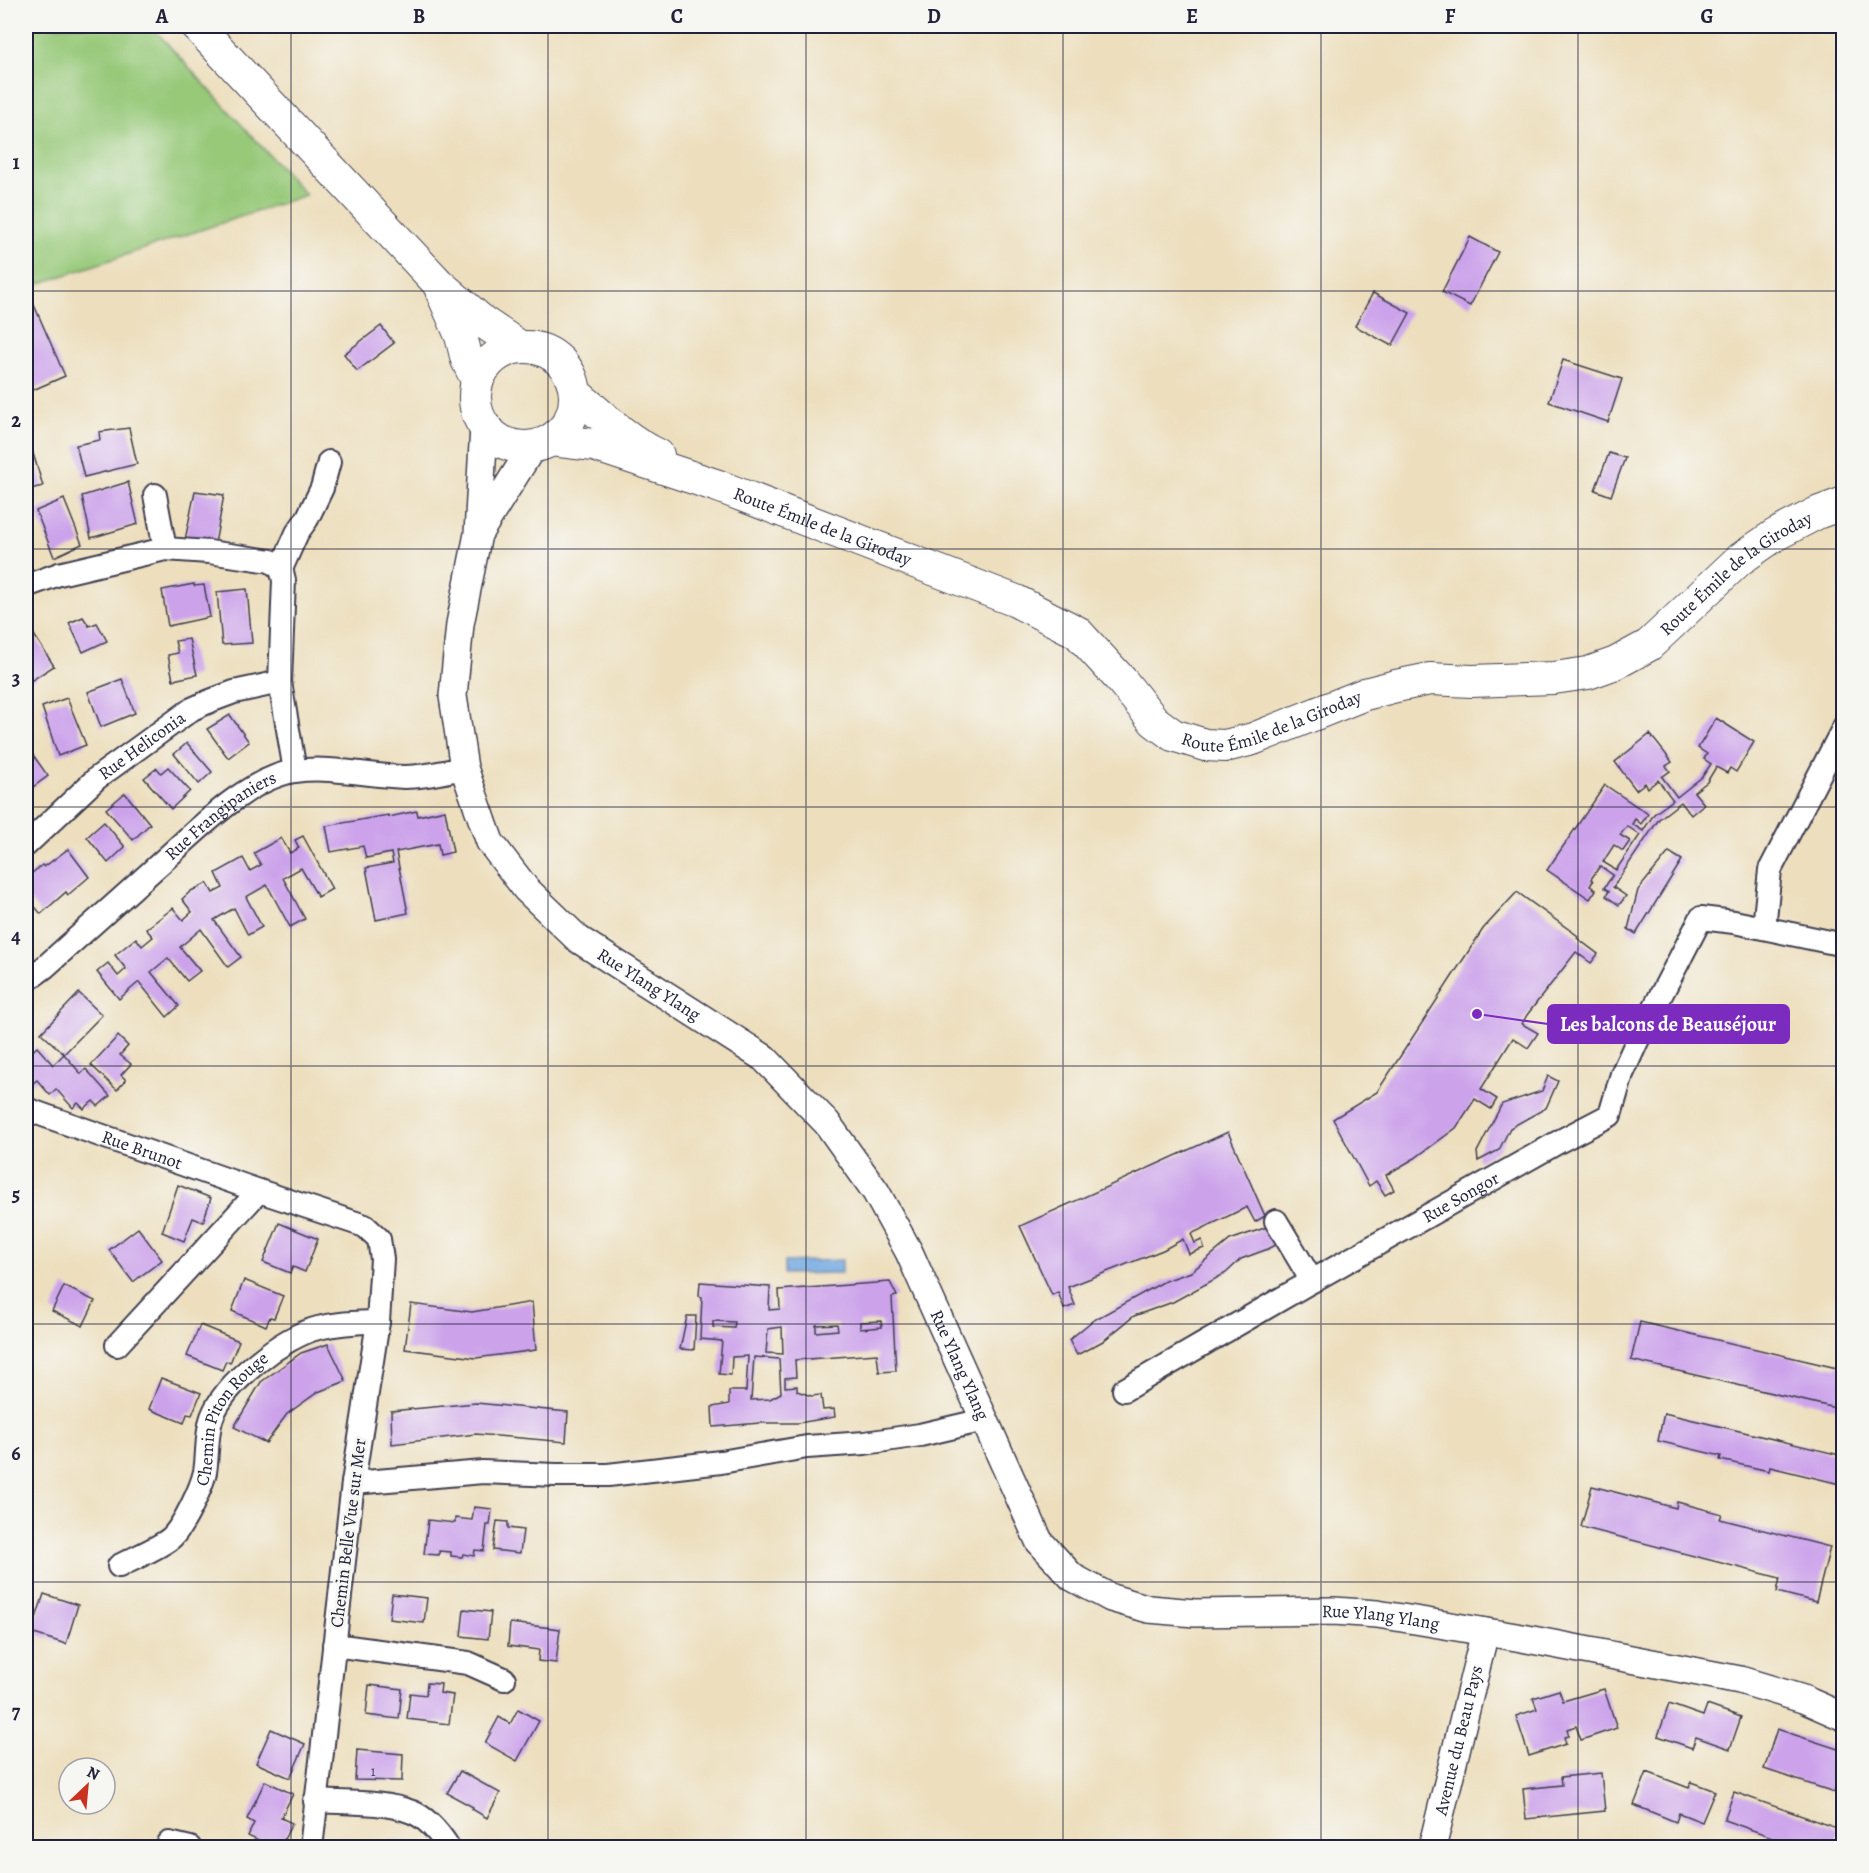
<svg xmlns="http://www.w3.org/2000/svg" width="1869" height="1873" font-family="Alegreya,serif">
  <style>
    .green { fill: #97c979; stroke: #5c765a; stroke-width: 1.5 }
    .water { fill: #72a9e1; stroke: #4a668e; stroke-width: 1.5 }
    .building { fill: #cca3eb; fill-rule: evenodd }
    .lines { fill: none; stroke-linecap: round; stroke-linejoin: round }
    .minor-casing { stroke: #403e4f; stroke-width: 26 }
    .tertiary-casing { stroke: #403e4f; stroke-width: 30 }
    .secondary-casing { stroke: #403e4f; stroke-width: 34 }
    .minor { stroke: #fff; stroke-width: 22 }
    .tertiary { stroke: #fff; stroke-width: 27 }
    .secondary { stroke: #fff; stroke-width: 32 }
    .grid { fill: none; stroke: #22223b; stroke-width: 1.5; stroke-opacity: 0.55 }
    .labels { text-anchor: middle; stroke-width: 6; stroke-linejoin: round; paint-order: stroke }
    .number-label { font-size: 15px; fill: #4c4267 }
    .street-label { font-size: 18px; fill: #22223b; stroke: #f6f6f2 }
    .leader { fill: none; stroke: #7b2cbf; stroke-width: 2 }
    .callout-dot { fill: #7b2cbf; stroke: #f6f6f2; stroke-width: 2 }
    .callout { fill: #7b2cbf; stroke: #7b2cbf; stroke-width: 2 }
    .callout-label { font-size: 20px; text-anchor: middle; font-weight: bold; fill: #fff }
    .neatline { fill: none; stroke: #22223b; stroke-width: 2 }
    .grid-label { font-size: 20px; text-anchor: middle; font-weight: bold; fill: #22223b }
  </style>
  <rect width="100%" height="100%" fill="#f6f6f2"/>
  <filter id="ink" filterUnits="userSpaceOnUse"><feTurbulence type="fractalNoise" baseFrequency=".0167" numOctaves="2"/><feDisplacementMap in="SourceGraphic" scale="12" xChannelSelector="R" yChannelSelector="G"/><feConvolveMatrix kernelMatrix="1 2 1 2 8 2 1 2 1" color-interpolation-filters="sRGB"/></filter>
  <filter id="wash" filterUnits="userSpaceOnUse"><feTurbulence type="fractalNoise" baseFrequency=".008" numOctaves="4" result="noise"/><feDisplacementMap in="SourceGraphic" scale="24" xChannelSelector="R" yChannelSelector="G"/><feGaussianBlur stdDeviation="1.35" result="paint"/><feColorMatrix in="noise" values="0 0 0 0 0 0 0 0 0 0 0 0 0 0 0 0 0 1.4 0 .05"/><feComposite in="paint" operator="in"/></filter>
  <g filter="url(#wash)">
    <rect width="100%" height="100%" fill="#eddfbe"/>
    <path class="green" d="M26 26H151L306 195 26 288Z"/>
    <path class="water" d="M842 1260V1273L784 1274V1262Z"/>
    <g id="blocks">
      <g class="building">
        <path d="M1470 237 1498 252 1470 306 1442 292Z"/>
        <path d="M1373 293 1410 313 1392 346 1355 326Z"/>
        <path d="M31 298 65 376 26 393V301Z"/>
        <path d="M381 326 394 343 357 371 344 354Z"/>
        <path d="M1563 360 1622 379 1608 422 1549 402Z"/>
        <path d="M129 428 137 464 84 477 76 445 100 440 99 432Z"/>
        <path d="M32 450 43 486 26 490V451Z"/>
        <path d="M1609 453 1625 458 1611 496 1595 490Z"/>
        <path d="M128 482 138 524 91 538 82 496Z"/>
        <path d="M195 491 224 495 215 544 185 540Z"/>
        <path d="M64 499 82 544 54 557 36 511Z"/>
        <path d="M194 584V586L204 585 210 617 168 626 162 590Z"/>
        <path d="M247 589 252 643 222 645 217 592Z"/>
        <path d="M83 617 89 626 97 623 107 641 83 652 69 623Z"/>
        <path d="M29 627 54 666 26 684V629Z"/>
        <path d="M189 639 197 675 173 680 168 655 178 653 175 641Z"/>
        <path d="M122 679 135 713 101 727 88 692Z"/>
        <path d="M67 698 86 745 58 756 42 707Z"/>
        <path d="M230 715 249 742 228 758 207 729Z"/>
        <path d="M1716 718 1754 742 1736 772 1730 768 1727 773 1716 767 1707 782 1694 792 1704 804 1691 815 1681 802 1659 819 1613 887 1626 896 1619 905 1606 896 1609 891 1604 888 1613 875 1600 866 1591 879 1593 881 1590 886 1596 890 1590 899 1547 870 1605 785 1648 814 1641 824 1635 819 1632 824 1643 831 1654 814 1673 800 1658 780 1648 788 1645 783 1636 790 1615 762 1650 734 1672 762 1666 766 1670 771 1662 777 1677 797 1702 777 1711 764 1704 759 1707 754 1698 748ZM1627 826 1640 835 1616 870 1603 862 1614 845 1623 851 1630 841 1620 835Z"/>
        <path d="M187 743 212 772 199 784 174 754Z"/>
        <path d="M28 748 48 776 26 792V750Z"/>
        <path d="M168 767 190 791 171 809 144 778 157 768 161 773Z"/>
        <path d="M125 793 150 824 133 840 106 809Z"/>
        <path d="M445 810 453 852 440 855 438 844 396 852 408 913 376 920 366 868 393 863 391 853 366 858 363 846 331 852 326 826 388 815 389 817 417 811 418 816Z"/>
        <path d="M104 822 125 847 108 863 87 837Z"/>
        <path d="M303 836 332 889 318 897 301 868 283 878 305 919 290 927 267 885 246 897 262 927 248 935 234 908 214 920 241 957 228 967 201 929 180 947 200 971 187 981 168 958 151 972 179 1006 167 1017 139 982 119 999 97 972 108 963 118 976 126 969 115 955 136 938 142 946 153 937 146 929 173 908 183 920 192 912 182 899 191 891 207 883 213 893 223 888 216 873 243 858 250 871 261 865 254 853 281 838 290 853 299 848 295 840Z"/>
        <path d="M68 849 89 877 68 895 66 892 41 914 26 896V878L42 865 44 867Z"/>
        <path d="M1669 852 1682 860 1636 934 1628 929 1638 890Z"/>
        <path d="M1517 892 1578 936 1577 938 1598 954 1591 963 1576 952 1527 1015 1522 1024 1538 1033 1528 1048 1513 1038 1481 1089 1497 1099 1491 1109 1475 1099 1456 1128 1415 1158 1386 1175 1394 1190 1385 1195 1376 1181 1369 1186 1333 1119 1377 1092 1483 929Z"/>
        <path d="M79 993 102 1015 64 1054 41 1033Z"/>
        <path d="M118 1036 128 1046 120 1055 131 1064 121 1075 126 1080 117 1090 91 1065Z"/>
        <path d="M37 1047 53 1065 64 1054 81 1074 86 1069 110 1096 98 1106 93 1101 84 1109 78 1103 73 1108 56 1089 50 1095 37 1080 33 1083 30 1080 26 1084V1057Z"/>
        <path d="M1548 1076 1558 1081 1546 1108 1510 1128 1499 1150 1478 1161 1477 1152 1502 1104 1542 1091Z"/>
        <path d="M1228 1132 1265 1216 1255 1222 1247 1207 1191 1234 1195 1243 1202 1240 1204 1248 1189 1254 1183 1239 1163 1250 1068 1287 1075 1305 1064 1309 1058 1292 1052 1295 1020 1226Z"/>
        <path d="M178 1185 211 1198 203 1222 193 1218 184 1241 162 1232Z"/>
        <path d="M279 1223 318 1239 305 1272 293 1267 290 1273 263 1262Z"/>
        <path d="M1273 1225 1282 1242 1268 1249 1241 1259 1226 1273 1173 1302 1134 1316 1103 1341 1077 1355 1069 1340 1092 1321 1165 1281 1191 1272 1230 1240Z"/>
        <path d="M138 1228 162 1260 133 1282 109 1250Z"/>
        <path d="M244 1280 283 1296 274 1318 270 1317 266 1326 232 1311Z"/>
        <path d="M700 1282 770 1287 769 1310 780 1309 779 1290 890 1282 897 1296 892 1297 896 1371 879 1372 877 1354 795 1360 796 1377 785 1378V1387L797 1386V1391L811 1396 821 1395 823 1410 834 1409 835 1417 798 1423H760L713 1427 712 1407 729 1404V1391H746L748 1356 732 1357 731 1375 719 1374 722 1341 700 1339 702 1297 699 1296ZM713 1321 735 1322 734 1328 713 1327ZM881 1321 882 1327 860 1329V1322ZM837 1324 838 1330 816 1332V1325ZM782 1327 783 1354 766 1353 768 1329ZM754 1357 779 1359 781 1393 770 1399 751 1400Z"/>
        <path d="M64 1286 95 1301 83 1326 52 1311Z"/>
        <path d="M532 1302 536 1350 476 1358 405 1349 411 1304 472 1312Z"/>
        <path d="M687 1316H696L694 1350 680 1349Z"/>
        <path d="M1640 1322 1837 1368 1844 1346V1410L1631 1360Z"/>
        <path d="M200 1325 239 1341 230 1363 226 1361 222 1370 187 1356Z"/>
        <path d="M328 1344 346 1381 318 1392 287 1414 266 1443 234 1427 261 1382 301 1353Z"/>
        <path d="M161 1378 201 1393 192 1415 187 1414 184 1423 149 1409Z"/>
        <path d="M476 1403 568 1412 566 1442 476 1434 392 1444 391 1411Z"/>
        <path d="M1664 1413 1844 1456V1485L1770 1467 1769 1471 1720 1460 1721 1456 1658 1441Z"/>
        <path d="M1592 1486 1676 1508 1677 1502 1722 1514 1720 1519 1830 1547 1816 1602 1777 1592 1780 1578 1581 1527Z"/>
        <path d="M474 1507 492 1509 490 1525H487L484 1551 475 1550 474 1556 463 1554 462 1557 451 1556V1552L439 1551V1555L424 1554 428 1520 455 1523V1518L472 1520Z"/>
        <path d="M497 1521 508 1522V1528L523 1530 520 1553 493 1550Z"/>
        <path d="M44 1594 78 1605 66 1644 31 1633Z"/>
        <path d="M392 1594 427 1598 424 1623 389 1619Z"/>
        <path d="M464 1609 491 1612 488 1639 461 1636Z"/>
        <path d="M510 1623 560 1629 556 1663 538 1661 539 1650 508 1646Z"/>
        <path d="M427 1683 441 1684 440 1693 453 1695 449 1724 407 1719 410 1693 426 1695Z"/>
        <path d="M369 1685 402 1689 399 1719 366 1715Z"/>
        <path d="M1604 1689 1617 1728 1581 1740 1576 1726 1567 1729 1569 1736 1564 1737 1566 1744 1529 1756 1516 1716 1537 1709 1533 1698 1559 1690 1563 1701Z"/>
        <path d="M1669 1704 1703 1716 1707 1705 1741 1717 1730 1749 1696 1737 1692 1748 1658 1736Z"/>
        <path d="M518 1709 539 1721 517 1761 485 1743 499 1717 510 1724Z"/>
        <path d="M271 1729 305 1744 290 1778 256 1763Z"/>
        <path d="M1777 1729 1844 1751V1764L1834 1792 1764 1769Z"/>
        <path d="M357 1750 403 1754 402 1781 355 1780Z"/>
        <path d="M460 1771 500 1793 487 1818 472 1809 473 1807 447 1793Z"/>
        <path d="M1647 1772 1689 1788 1691 1782 1715 1791 1702 1822 1679 1813 1676 1822 1634 1805Z"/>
        <path d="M1601 1773 1605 1811 1526 1819 1523 1789 1562 1785 1561 1777Z"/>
        <path d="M265 1781 293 1794 281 1818 292 1823 280 1848H273L248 1836 254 1823 247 1819Z"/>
        <path d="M1734 1792 1839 1829 1832 1848H1803L1724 1820Z"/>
        <path d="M390 1840 408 1843 407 1848H389Z"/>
      </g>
    </g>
  </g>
  <g filter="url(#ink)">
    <use href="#blocks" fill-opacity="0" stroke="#403e4f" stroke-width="1.5"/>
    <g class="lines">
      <defs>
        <g id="minor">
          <path d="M155 495 165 549"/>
          <path d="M281 569 297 533 307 519 322 488 329 462"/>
          <path d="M26 586 59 574 165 549 209 552 271 561 281 569 284 580 280 682 295 771"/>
          <path id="s1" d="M26 845 97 778 192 709 210 701 234 692 280 682"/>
          <path d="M1764 928 1770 870 1844 727"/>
          <path id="s2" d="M26 981 45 967C81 934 118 902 154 869 192 836 244 779 295 771 331 766 369 776 405 777 425 777 444 772 464 768"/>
          <path id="s3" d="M26 1109 259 1191 365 1226 379 1239 382 1259 378 1322 353 1483 311 1848"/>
          <path d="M1276 1221 1312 1281"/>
          <path d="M117 1345 259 1191"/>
          <path id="s4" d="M1124 1390 1312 1281 1562 1140 1610 1115 1622 1074 1637 1041 1701 918 1734 922 1844 945"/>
          <path d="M353 1483 483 1472 556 1475H608L721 1462 807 1447 865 1443 920 1435 984 1420"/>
          <path id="s5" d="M119 1566C132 1559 163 1546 172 1537 184 1525 201 1489 205 1472 208 1455 206 1434 212 1417 225 1382 283 1337 318 1328 338 1323 358 1322 378 1322"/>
          <path d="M334 1645 468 1663 504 1679"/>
          <path d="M315 1801C347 1803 383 1801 412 1812 428 1818 440 1834 449 1848"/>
          <path d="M169 1843 190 1848"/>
        </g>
        <g id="tertiary">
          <path id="s6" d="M484 426 478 534 460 624 453 696 464 768 490 842 526 889 578 939 764 1058 827 1123 876 1192 909 1252 1039 1541 1072 1577 1111 1598 1149 1609 1195 1613 1334 1611 1377 1614 1421 1621 1522 1638 1740 1680 1803 1699 1844 1717"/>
          <path d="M480 531 533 446"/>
          <path id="s7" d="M1432 1848 1485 1632"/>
        </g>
        <g id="secondary">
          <path d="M197 26 438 283 483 322 520 347"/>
          <path d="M441 290 461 336 467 360 477 380"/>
          <circle cx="525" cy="397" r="50"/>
          <path d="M575 393C601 415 627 440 658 455"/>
          <path id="s8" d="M551 440 594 445 718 486 1016 601 1077 632 1122 681 1154 721 1173 735 1205 745 1225 746 1253 739 1365 694 1396 686 1430 679 1472 681 1554 678 1588 673 1616 663 1649 645 1739 560 1775 535 1817 513 1844 503"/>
        </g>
      </defs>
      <use href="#minor" class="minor-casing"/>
      <use href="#tertiary" class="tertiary-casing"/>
      <use href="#secondary" class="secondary-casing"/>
      <use href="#minor" class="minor"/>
      <use href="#tertiary" class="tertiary"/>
      <use href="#secondary" class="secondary"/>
    </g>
  </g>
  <path class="grid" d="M291 26V1848M548 26V1848M806 26V1848M1063 26V1848M1321 26V1848M1578 26V1848M26 291H1844M26 549H1844M26 807H1844M26 1066H1844M26 1324H1844M26 1582H1844"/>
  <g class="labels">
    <g class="number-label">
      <text x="373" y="1776">1</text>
    </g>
    <g class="street-label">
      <text dy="6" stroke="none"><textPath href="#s8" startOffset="286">Route Émile de la Giroday</textPath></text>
      <text dy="6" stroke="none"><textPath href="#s8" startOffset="1312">Route Émile de la Giroday</textPath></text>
      <text dy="6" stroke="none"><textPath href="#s8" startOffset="807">Route Émile de la Giroday</textPath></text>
      <text dy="6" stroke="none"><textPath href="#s1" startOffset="153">Rue Heliconia</textPath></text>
      <text dy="6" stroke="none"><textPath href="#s2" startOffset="256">Rue Frangipaniers</textPath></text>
      <text dy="6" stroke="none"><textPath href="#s6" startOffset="639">Rue Ylang Ylang</textPath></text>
      <text dy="6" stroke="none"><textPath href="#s3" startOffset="123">Rue Brunot</textPath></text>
      <text dy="6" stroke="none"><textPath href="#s4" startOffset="388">Rue Songor</textPath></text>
      <text dy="6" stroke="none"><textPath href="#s6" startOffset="1143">Rue Ylang Ylang</textPath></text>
      <text dy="6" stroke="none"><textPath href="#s5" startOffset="196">Chemin Piton Rouge</textPath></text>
      <text transform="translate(348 1533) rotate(-83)" y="6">Chemin Belle Vue sur Mer</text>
      <text dy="6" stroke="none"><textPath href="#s6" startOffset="1701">Rue Ylang Ylang</textPath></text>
      <text dy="6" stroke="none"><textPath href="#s7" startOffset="111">Avenue du Beau Pays</textPath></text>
    </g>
  </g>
  <path class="leader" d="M1477 1014L1548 1024"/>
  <circle class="callout-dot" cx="1477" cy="1014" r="6"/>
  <rect class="callout" x="1548" y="1005" width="241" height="38" rx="6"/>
  <g class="callout-label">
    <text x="1668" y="1031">Les balcons de Beauséjour</text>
  </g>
  <rect width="1869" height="1873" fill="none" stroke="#f6f6f2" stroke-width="66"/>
  <g transform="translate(87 1786) rotate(26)"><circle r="28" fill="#f6f6f2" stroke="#a1a1a9" stroke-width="1.5"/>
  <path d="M0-4.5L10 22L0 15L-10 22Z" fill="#c8321e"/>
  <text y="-9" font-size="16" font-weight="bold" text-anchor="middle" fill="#22223b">N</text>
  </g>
  <rect x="33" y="33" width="1803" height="1807" class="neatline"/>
  <g class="grid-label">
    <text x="162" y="23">A</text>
    <text x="419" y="23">B</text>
    <text x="677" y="23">C</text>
    <text x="934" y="23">D</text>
    <text x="1192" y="23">E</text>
    <text x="1450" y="23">F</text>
    <text x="1707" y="23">G</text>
    <text x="16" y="169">1</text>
    <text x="16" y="427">2</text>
    <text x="16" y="685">3</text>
    <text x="16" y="943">4</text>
    <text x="16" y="1201">5</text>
    <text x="16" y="1460">6</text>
    <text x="16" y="1718">7</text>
  </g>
</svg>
